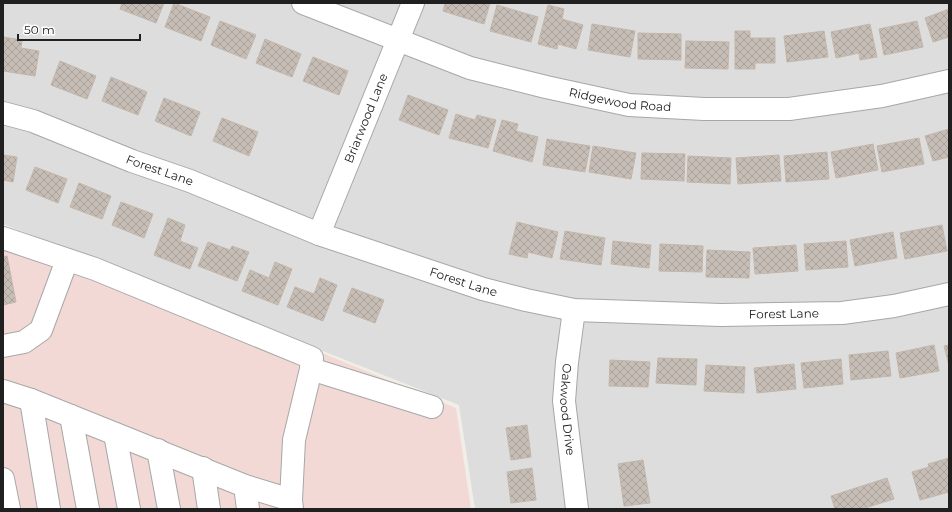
<svg xmlns="http://www.w3.org/2000/svg" width="952" height="512" font-family="Montserrat,sans-serif">
  <style>
    .residential { fill: #dedddd }
    .commercial { fill: #f2d9d6 }
    .building { fill: url(#building-cross-hatch); stroke: #c3b6a9 }
    .lines { fill: none; stroke-linecap: round; stroke-linejoin: round }
    .minor-casing { stroke: #a7a7a7; stroke-width: 24 }
    .minor { stroke: #fff; stroke-width: 22 }
    .labels { text-anchor: middle; stroke-width: 3; stroke-linejoin: round; paint-order: stroke }
    .street-label { font-size: 12px; fill: #202020; stroke: #fff }
  </style>
  <defs>
    <pattern id="building-cross-hatch" width="8" height="8" patternUnits="userSpaceOnUse"><rect width="8" height="8" fill="#c6beb6"/><path d="M0 0l8 8M0 8l8-8" fill="none" stroke="#aaa39c"/></pattern>
  </defs>
  <rect width="100%" height="100%" fill="#f1eee7"/>
  <path class="residential" d="M3 3H949V509H475L459 405 3 224Z"/>
  <path class="commercial" d="M3 235 305 346 456 408 471 509H3Z"/>
  <g class="building">
    <path d="M122 3H164L156 23 120 9Z"/>
    <path d="M174 3 210 17 201 41 165 27Z"/>
    <path d="M445 3H490L484 24 443 11Z"/>
    <path d="M497 5 538 17 531 42 490 31Z"/>
    <path d="M548 5 564 9 562 19 583 25 576 49 558 44 557 49 538 44Z"/>
    <path d="M949 9V37L933 42 925 18Z"/>
    <path d="M220 21 256 35 246 59 211 45Z"/>
    <path d="M917 21 923 47 884 55 879 29Z"/>
    <path d="M592 24 635 31 630 57 588 50Z"/>
    <path d="M870 24 877 57 860 60 859 53 836 58 831 32Z"/>
    <path d="M735 31H750V38H775V63H755V69H735Z"/>
    <path d="M824 31 828 57 787 62 784 36Z"/>
    <path d="M638 33 681 34V60L638 59Z"/>
    <path d="M3 37 22 40 21 48 39 51 35 76 3 71Z"/>
    <path d="M265 39 301 54 292 77 256 63Z"/>
    <path d="M686 41 729 42 728 69 685 68Z"/>
    <path d="M313 57 348 71 339 95 303 81Z"/>
    <path d="M60 61 96 76 87 99 51 85Z"/>
    <path d="M111 77 147 92 138 115 102 101Z"/>
    <path d="M408 95 448 110 439 135 399 120Z"/>
    <path d="M164 98 200 112 191 136 155 121Z"/>
    <path d="M456 114 475 120 477 115 496 120 488 148 449 138Z"/>
    <path d="M222 118 258 132 249 156 213 141Z"/>
    <path d="M502 120 518 124 516 131 538 137 532 162 493 151Z"/>
    <path d="M949 129V157L933 161 925 136Z"/>
    <path d="M919 138 924 164 882 172 877 146Z"/>
    <path d="M547 139 590 146 585 172 543 165Z"/>
    <path d="M873 144 878 170 836 178 831 152Z"/>
    <path d="M593 146 636 153 631 179 589 172Z"/>
    <path d="M827 152 829 179 786 182 784 156Z"/>
    <path d="M642 153 685 154 684 181 641 179Z"/>
    <path d="M3 155 17 157 13 182 3 180Z"/>
    <path d="M779 155 781 181 738 184 736 158Z"/>
    <path d="M688 156 731 158 730 184 687 182Z"/>
    <path d="M35 167 67 179 58 203 26 190Z"/>
    <path d="M79 183 111 196 102 219 70 207Z"/>
    <path d="M121 202 153 214 144 238 112 225Z"/>
    <path d="M168 218 185 225 180 241 198 248 190 269 154 255Z"/>
    <path d="M517 222 558 232 552 258 528 252 527 258 509 254Z"/>
    <path d="M942 225 947 251 905 259 900 233Z"/>
    <path d="M565 231 605 238 601 265 560 259Z"/>
    <path d="M893 232 897 258 855 266 850 240Z"/>
    <path d="M613 241 651 245 649 268 611 264Z"/>
    <path d="M846 241 848 267 806 270 804 244Z"/>
    <path d="M208 242 230 250 232 246 249 252 237 281 198 266Z"/>
    <path d="M660 244 703 246 702 272 659 271Z"/>
    <path d="M796 245 798 271 755 274 753 248Z"/>
    <path d="M707 250 750 252 749 278 706 277Z"/>
    <path d="M7 256 16 302 3 305V257Z"/>
    <path d="M275 262 292 269 278 305 242 291 250 270 269 278Z"/>
    <path d="M320 278 337 285 323 321 287 307 295 287 314 294Z"/>
    <path d="M352 288 384 300 375 323 343 311Z"/>
    <path d="M934 345 939 371 900 378 896 353Z"/>
    <path d="M949 345V365L944 346Z"/>
    <path d="M888 351 891 376 851 380 849 355Z"/>
    <path d="M658 358 697 359 696 385 656 383Z"/>
    <path d="M841 359 843 384 804 388 801 363Z"/>
    <path d="M610 360 650 362 648 387 609 386Z"/>
    <path d="M794 364 796 389 757 393 754 368Z"/>
    <path d="M706 365 745 367 744 393 704 391Z"/>
    <path d="M527 425 531 457 511 460 506 428Z"/>
    <path d="M949 458V492L920 500 912 472 929 467 928 464Z"/>
    <path d="M643 460 650 503 624 506 618 464Z"/>
    <path d="M532 468 536 500 511 503 507 472Z"/>
    <path d="M887 478 894 499 862 509H835L831 496Z"/>
  </g>
  <g class="lines">
    <defs>
      <g id="minor">
        <path id="s1" d="M303 3 470 68 546 87 629 105 704 109H789L882 96 949 81"/>
        <path id="s2" d="M3 113 33 121 132 161 190 181 319 234 483 289 526 300 574 310 721 315 842 313 894 306 949 294"/>
        <path id="s3" d="M319 234 413 3"/>
        <path d="M3 238 95 269 312 358 311 369 294 440 291 500 292 509"/>
        <path id="s4" d="M574 310 567 362 564 401 577 509"/>
        <path d="M3 346 24 342 41 330 67 260"/>
        <path d="M311 369 432 407"/>
        <path d="M3 391 31 400 245 486 291 500"/>
        <path d="M31 400 49 509"/>
        <path d="M71 416 88 509"/>
        <path d="M115 434 129 509"/>
        <path d="M158 450 169 509"/>
        <path d="M203 468 209 509"/>
        <path d="M3 479 9 509"/>
        <path d="M245 486 248 509"/>
      </g>
    </defs>
    <use href="#minor" class="minor-casing"/>
    <use href="#minor" class="minor"/>
  </g>
  <g class="labels">
    <g class="street-label">
      <text dy="4" stroke="none"><textPath href="#s1" startOffset="333">Ridgewood Road</textPath></text>
      <text dy="4" stroke="none"><textPath href="#s3" startOffset="125">Briarwood Lane</textPath></text>
      <text dy="4" stroke="none"><textPath href="#s2" startOffset="167">Forest Lane</textPath></text>
      <text dy="4" stroke="none"><textPath href="#s2" startOffset="491">Forest Lane</textPath></text>
      <text dy="4" stroke="none"><textPath href="#s2" startOffset="815">Forest Lane</textPath></text>
      <text dy="4" stroke="none"><textPath href="#s4" startOffset="100">Oakwood Drive</textPath></text>
    </g>
  </g>
  <rect width="952" height="512" fill="none" stroke="#202020" stroke-width="8"/>
  <path d="M18 34v6h122v-6" fill="none" stroke="#202020" stroke-width="2"/>
  <text x="24" y="34" font-size="12" fill="#202020" stroke="#ffffff" stroke-width="3" paint-order="stroke">50 m</text>
</svg>
